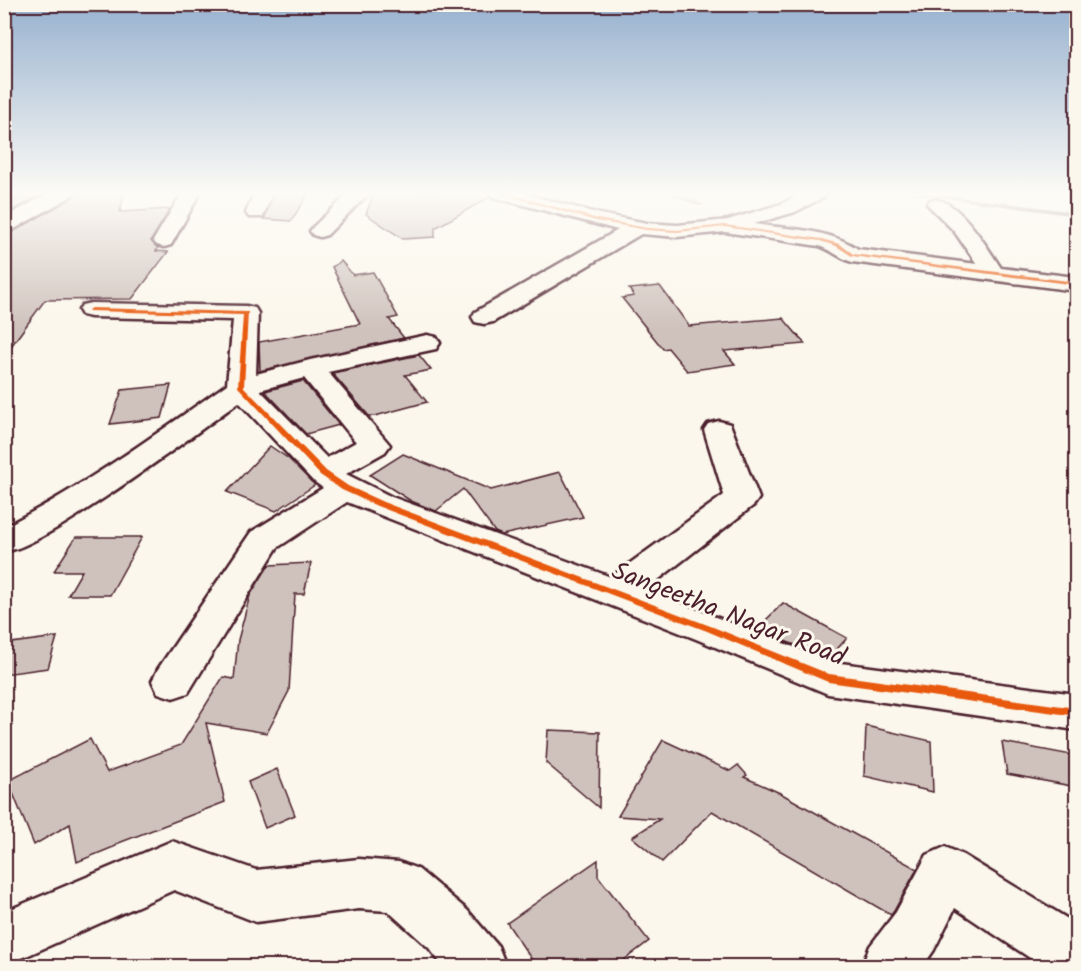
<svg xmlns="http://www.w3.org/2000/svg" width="1081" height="971" font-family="Kalam,sans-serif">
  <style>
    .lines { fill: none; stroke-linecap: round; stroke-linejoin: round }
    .stream { fill: #907477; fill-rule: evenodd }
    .building { fill: #cfc2bc; stroke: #4a1f2b; stroke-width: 1.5 }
    .minor-casing { stroke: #4a1f2b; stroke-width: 5 }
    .minor { fill: #fbf7ec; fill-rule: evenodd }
    .cycleway-casing { stroke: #fbf7ec; stroke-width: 3 }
    .cycleway { fill: #e8590c; fill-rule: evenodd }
    .labels { text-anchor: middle; stroke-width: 6; stroke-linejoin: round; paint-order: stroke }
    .near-street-label { font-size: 26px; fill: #4a1f2b; stroke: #fbf7ec }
  </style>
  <rect width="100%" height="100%" fill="#fbf7ec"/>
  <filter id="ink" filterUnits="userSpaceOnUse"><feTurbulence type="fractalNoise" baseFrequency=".0167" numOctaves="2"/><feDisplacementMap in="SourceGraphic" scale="12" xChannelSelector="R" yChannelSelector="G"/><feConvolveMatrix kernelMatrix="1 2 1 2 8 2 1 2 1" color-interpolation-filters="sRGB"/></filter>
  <g filter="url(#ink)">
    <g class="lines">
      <g class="stream">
        <path d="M667 193H676L704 205 699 206Z"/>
        <path d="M910 193H929L1076 212V216Z"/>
      </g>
    </g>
    <g class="building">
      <path d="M82 193H124L120 212 170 209 151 241 158 248 156 251 168 252 132 299 45 300 4 356V235L71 199 74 195Z"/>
      <path d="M274 193H309L291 221 264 219Z"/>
      <path d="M374 193H489L490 197 435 228V237L403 239 366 214Z"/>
      <path d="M37 197 4 215V199Z"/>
      <path d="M341 261 353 275 373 272 398 317 389 319 404 338 260 371 259 342 360 324 332 267Z"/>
      <path d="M660 286 689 326 783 318 805 344 724 351 735 364 687 371 668 348 663 349 622 298 634 296 629 289Z"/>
      <path d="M419 355 431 370 405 375 427 402 375 416H369L332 373Z"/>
      <path d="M303 381 339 425 306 434 265 391Z"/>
      <path d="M171 385 162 418 110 424 122 390Z"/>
      <path d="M270 446 289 459 315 485 276 511 227 492Z"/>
      <path d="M403 454 491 490 560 472 583 517 502 535 495 532 463 489 436 511 411 501 370 475Z"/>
      <path d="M76 537H142L110 595H68L82 571H54Z"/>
      <path d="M311 563 304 594H295L289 691 267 733 206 723 225 802 116 844V846L77 862 70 824 34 845 8 781 90 739 107 772 181 745 223 677 234 679 238 640 250 595 269 565Z"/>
      <path d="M783 603 847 638 829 658 756 630Z"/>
      <path d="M57 637 48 668 4 674V644Z"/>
      <path d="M866 726 931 741 933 792 864 776Z"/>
      <path d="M548 730 600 732 599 808 546 763Z"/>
      <path d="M663 740 730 771 738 765 747 775 744 777 780 793 917 869 894 911 891 915 712 811 662 862 632 837 660 819 618 816Z"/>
      <path d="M1002 742 1077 756V787L1007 774Z"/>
      <path d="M277 769 295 815 265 828 248 782Z"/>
      <path d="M598 860V876L649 941 616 966H536L507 923Z"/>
    </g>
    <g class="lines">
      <defs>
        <g id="minor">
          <path d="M49 193H72L70 197 11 231 4 233V218Z"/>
          <path d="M182 193H200L171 245 164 247 157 245 153 241Z"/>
          <path d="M254 193H272L263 217H249L246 213Z"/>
          <path d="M349 193H369L327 235 320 237 313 235 310 231 313 227Z"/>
          <path d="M491 193H522L600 214 647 223 677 225 728 220 781 204 802 193H826L824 197 795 212 754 224C788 229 829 229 858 249L977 264 954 231 927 204 930 200C956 194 988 249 1001 268L1076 277V291L852 262C840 258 831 250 819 246L725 232 677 237 641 234 493 322 484 324 475 322 472 317 475 312 618 230 493 197Z"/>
          <path d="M91 303 246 306 255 308 258 313 256 374 310 360 427 335 436 337 440 343 436 349 328 372 390 445 385 452 346 474 392 497 611 577 724 495 704 430 708 424 719 421 730 424 759 498 754 505 645 590 833 662 1076 694V730L828 694 696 639 347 502 277 548 188 693 173 698 158 693 152 681 158 669 251 532 323 488 312 480 239 402C206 426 34 555 4 551V527C83 487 155 435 227 384L233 320 91 317 82 315 79 310 82 305ZM304 378 356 442 327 458 260 390Z"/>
          <path d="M172 841 256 870 359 859 399 862 418 869 467 910 498 946 506 966H443L429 948 388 911 359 909 256 922 174 890 4 966V912Z"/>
          <path d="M945 847 963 855 1076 924V966H1042L955 908 934 950 923 966H862L870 946 896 912 927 855Z"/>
        </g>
      </defs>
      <use href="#minor" class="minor-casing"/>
      <use href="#minor" class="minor"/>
      <defs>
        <g id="cycleway">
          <path d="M498 193H506L598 219 647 228 677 230 725 225 821 239 840 244 853 254 1076 282V285L852 256 836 246 820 241 725 227 677 232 647 230 596 221Z"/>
          <path d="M91 308 248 312 244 387 326 471 348 486 383 502 713 627 829 674 1076 708V716L828 682 707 631 377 506 342 490 320 475 239 388 238 387 243 315 89 311 88 310Z"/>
        </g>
      </defs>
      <use href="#cycleway" class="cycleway-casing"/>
      <use href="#cycleway" class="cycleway"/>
    </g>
  </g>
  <linearGradient id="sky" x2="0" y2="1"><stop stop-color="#97b1cf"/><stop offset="0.59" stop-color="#fdfbf6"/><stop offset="1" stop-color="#fdfbf6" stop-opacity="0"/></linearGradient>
  <rect width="1081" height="329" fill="url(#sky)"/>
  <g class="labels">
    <g class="near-street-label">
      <text transform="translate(729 613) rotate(21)" y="9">Sangeetha Nagar Road</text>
    </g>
  </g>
  <rect width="1081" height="971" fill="none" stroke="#fbf7ec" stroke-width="24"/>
  <rect x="12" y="12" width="1057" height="947" fill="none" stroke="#4a1f2b" stroke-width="2" filter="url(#ink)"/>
</svg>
